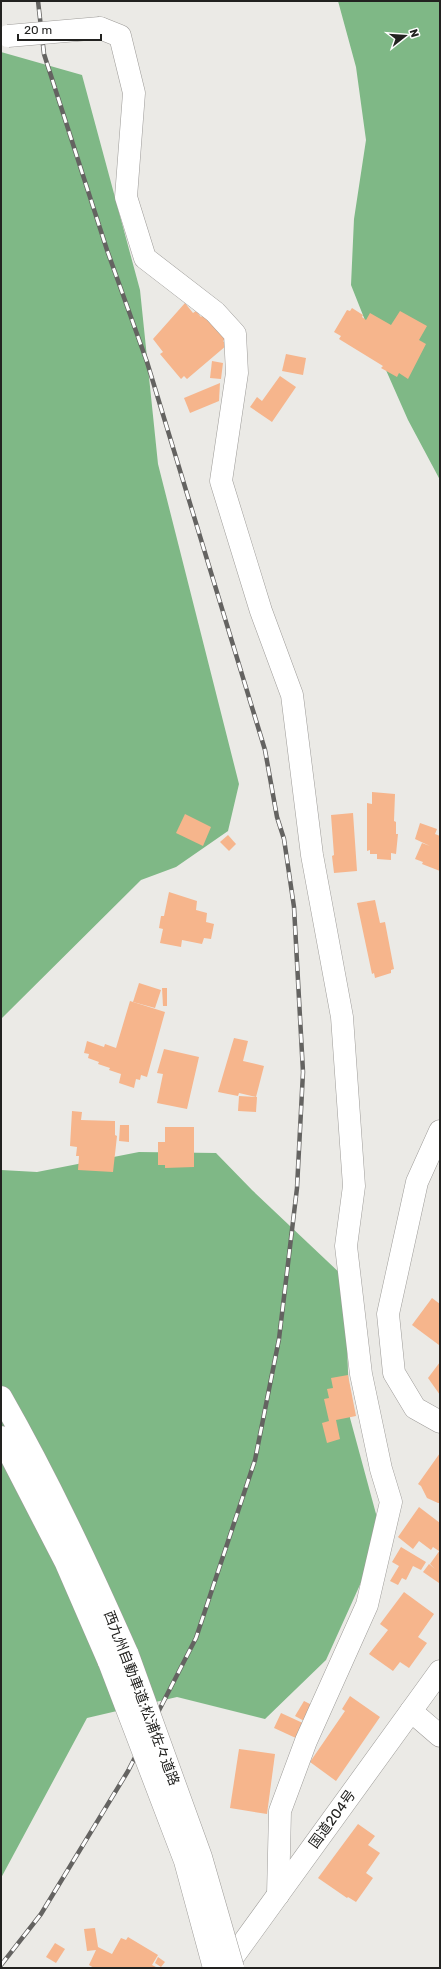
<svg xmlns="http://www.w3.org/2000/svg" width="441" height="1969" font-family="Rubik,'Noto Sans JP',sans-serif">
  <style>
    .forest { fill: #7fb886 }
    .building { fill: #f6b58c }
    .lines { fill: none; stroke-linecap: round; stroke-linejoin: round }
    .street-casing { stroke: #9e9c99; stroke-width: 23 }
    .highway-casing { stroke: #9e9c99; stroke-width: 23 }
    .street { stroke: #fff; stroke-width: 22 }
    .highway { stroke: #fff; stroke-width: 22 }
    .rail-casing { stroke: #646361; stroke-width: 4.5 }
    .rail { stroke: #fff; stroke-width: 3; stroke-dasharray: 9; stroke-linecap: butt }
    .street-bridge-casing { stroke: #9e9c99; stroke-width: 23; stroke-linecap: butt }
    .highway-bridge-casing { stroke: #9e9c99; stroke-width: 23; stroke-linecap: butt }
    .street-bridge { stroke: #fff; stroke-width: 22 }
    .highway-bridge { stroke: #fff; stroke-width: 22 }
    .labels { text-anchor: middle; stroke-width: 3; stroke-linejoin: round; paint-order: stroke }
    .street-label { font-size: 14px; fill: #222220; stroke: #fff }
  </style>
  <rect width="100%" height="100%" fill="#ebeae6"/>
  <g class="forest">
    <path d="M338 1H440V480L408 420 374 343 351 285 354 219 366 140 356 67Z"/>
    <path d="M1 52 82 75 140 290 158 464 239 784 228 831 176 867 141 880 1 1019Z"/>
    <path d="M139 1152 216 1153 252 1190 344 1277 350 1418 382 1536 326 1660 265 1719 177 1697 87 1718 1 1878V1170L37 1172Z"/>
  </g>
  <g class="building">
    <path d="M185 303 193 313 196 311 201 317 207 311 228 336 223 341 227 345 187 379 184 376 181 379 160 354 163 352 153 339Z"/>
    <path d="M352 308 363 315 362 317 366 320 370 313 391 325 400 311 427 326 419 340 426 344 408 379 399 373 397 377 381 368 383 366 339 339 341 336 334 332 347 310 350 311Z"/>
    <path d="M286 354 306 358 303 375 282 371Z"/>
    <path d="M212 361 223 363 221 379 210 378Z"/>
    <path d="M280 376 296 387 272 422 250 407 257 397 262 401Z"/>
    <path d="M220 383 219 401 190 413 184 398Z"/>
    <path d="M372 792 395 794 394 821 396 822V834H398L396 854 391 853V860L377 859V854H370V850L367 851V803L372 804Z"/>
    <path d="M353 813 357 871 334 873 332 856 334 855 331 815Z"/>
    <path d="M185 814 211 827 203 846 176 833Z"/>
    <path d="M420 823 437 829 435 834 440 836V871L422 864 423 862 415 859 422 843 430 846 415 839Z"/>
    <path d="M228 835 236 844 229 851 220 842Z"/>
    <path d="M169 892 197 901 196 910 207 913 206 922 214 924 211 939 204 938 202 944 182 940 181 947 160 943 163 929 159 928 161 916H164Z"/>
    <path d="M375 900 380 923 385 922 394 969 391 970V973L375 978 374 973 372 974 357 903Z"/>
    <path d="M139 983 161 990 155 1008 133 1002Z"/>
    <path d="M162 988H167V1006H163Z"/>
    <path d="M130 1001 165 1012 147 1077 141 1075 140 1080 136 1079 134 1088 119 1083 121 1074 109 1070 110 1068 98 1064 99 1062 88 1058 89 1054 84 1053 87 1041 104 1047 105 1044 116 1048Z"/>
    <path d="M234 1038 248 1041 243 1061 264 1066 256 1097 239 1093 238 1096 218 1092Z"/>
    <path d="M164 1049 199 1057 187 1109 157 1103 163 1074 157 1073Z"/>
    <path d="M239 1096 257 1097 256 1112 238 1111Z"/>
    <path d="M72 1111 82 1112 81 1120 115 1121V1135L117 1136 113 1172 78 1170 79 1156H76L77 1147 70 1146Z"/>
    <path d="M120 1125H129V1142L119 1141Z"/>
    <path d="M165 1127H194V1167L165 1168V1165H158V1142H165Z"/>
    <path d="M432 1298 440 1304 439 1345 412 1325Z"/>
    <path d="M440 1362V1395L428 1378Z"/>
    <path d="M348 1375 356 1416 336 1420 340 1439 327 1443 322 1423 329 1421 324 1399 329 1398 327 1389 333 1388 331 1378Z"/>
    <path d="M440 1453V1503H438L427 1498 421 1486 418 1484Z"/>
    <path d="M419 1507 440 1523 439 1551 433 1547 431 1550 419 1541 413 1549 398 1537Z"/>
    <path d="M401 1547 426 1562 421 1570 413 1566 406 1580 402 1578 398 1585 390 1581 399 1566 392 1562Z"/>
    <path d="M440 1550V1582L439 1583 423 1572 429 1564 435 1569 430 1564Z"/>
    <path d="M404 1592 434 1614 418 1637 427 1643 409 1668 400 1662 393 1671 369 1654 388 1630 380 1624Z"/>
    <path d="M350 1696 380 1717 336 1781 310 1762 345 1711 342 1709Z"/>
    <path d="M304 1701 314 1706 306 1722 295 1716Z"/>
    <path d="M281 1713 305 1724 298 1739 274 1728Z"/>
    <path d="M239 1749 275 1754 267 1814 230 1808Z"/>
    <path d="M358 1824 375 1836 368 1845 380 1853 366 1873 373 1878 356 1902 348 1897 347 1898 318 1878Z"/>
    <path d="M95 1928 98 1947 112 1954 121 1938 126 1940 128 1937 158 1955 152 1965 158 1968H94L89 1965 96 1950 87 1951 84 1929Z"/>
    <path d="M55 1943 65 1949 56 1963 46 1957Z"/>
    <path d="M158 1957 165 1962 161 1967 155 1963Z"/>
  </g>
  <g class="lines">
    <defs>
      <g id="street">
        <path d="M100 28 120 36 134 93 126 197 145 258 215 312 235 334 237 373 221 481 261 611 292 695 312 855 342 1017 354 1186 346 1246 361 1374 381 1469 391 1502 367 1605 306 1741 280 1811 278 1895"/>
        <path d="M440 1131 417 1182 388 1314 394 1373 415 1408 440 1422"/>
      </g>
      <g id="highway">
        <path d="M1 1397C49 1481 89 1567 128 1655"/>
        <path d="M1 1437 66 1563 109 1662"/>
        <path d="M411 1711 440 1736"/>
        <path d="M225 1968 440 1671"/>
      </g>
    </defs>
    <use href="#street" class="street-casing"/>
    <use href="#highway" class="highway-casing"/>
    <use href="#street" class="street"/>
    <use href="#highway" class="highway"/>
    <defs>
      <path id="rail" d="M1 1965 41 1914 128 1771 196 1638 255 1460 279 1339 297 1188 303 1072 294 907 284 839 277 817 265 750 147 362 107 250 44 54 38 1"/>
    </defs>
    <use href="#rail" class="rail-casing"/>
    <use href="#rail" class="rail"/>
    <defs>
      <path id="street-bridge" d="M8 36 100 28"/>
      <g id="highway-bridge">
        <path d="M128 1655 201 1857 233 1968"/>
        <path d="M109 1662 185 1861 214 1968"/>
      </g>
    </defs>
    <use href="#street-bridge" class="street-bridge-casing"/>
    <use href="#highway-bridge" class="highway-bridge-casing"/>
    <use href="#street-bridge" class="street-bridge"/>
    <use href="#highway-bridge" class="highway-bridge"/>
  </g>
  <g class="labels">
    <g class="street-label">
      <text transform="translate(142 1698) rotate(69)" y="5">西九州自動車道;松浦佐々道路</text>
      <text transform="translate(332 1819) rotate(-54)" y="5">国道204号</text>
    </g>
  </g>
  <rect width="441" height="1969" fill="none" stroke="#222220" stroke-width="4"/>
  <g transform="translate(405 36) rotate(73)" stroke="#ffffff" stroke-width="3" paint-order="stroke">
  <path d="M0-3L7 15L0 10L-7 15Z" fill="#222220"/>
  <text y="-6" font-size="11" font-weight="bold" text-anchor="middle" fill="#222220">N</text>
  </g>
  <path d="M18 34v6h83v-6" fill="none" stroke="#222220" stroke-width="2"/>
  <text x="24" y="34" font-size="12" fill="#222220" stroke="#ffffff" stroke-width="3" paint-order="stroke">20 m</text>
</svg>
